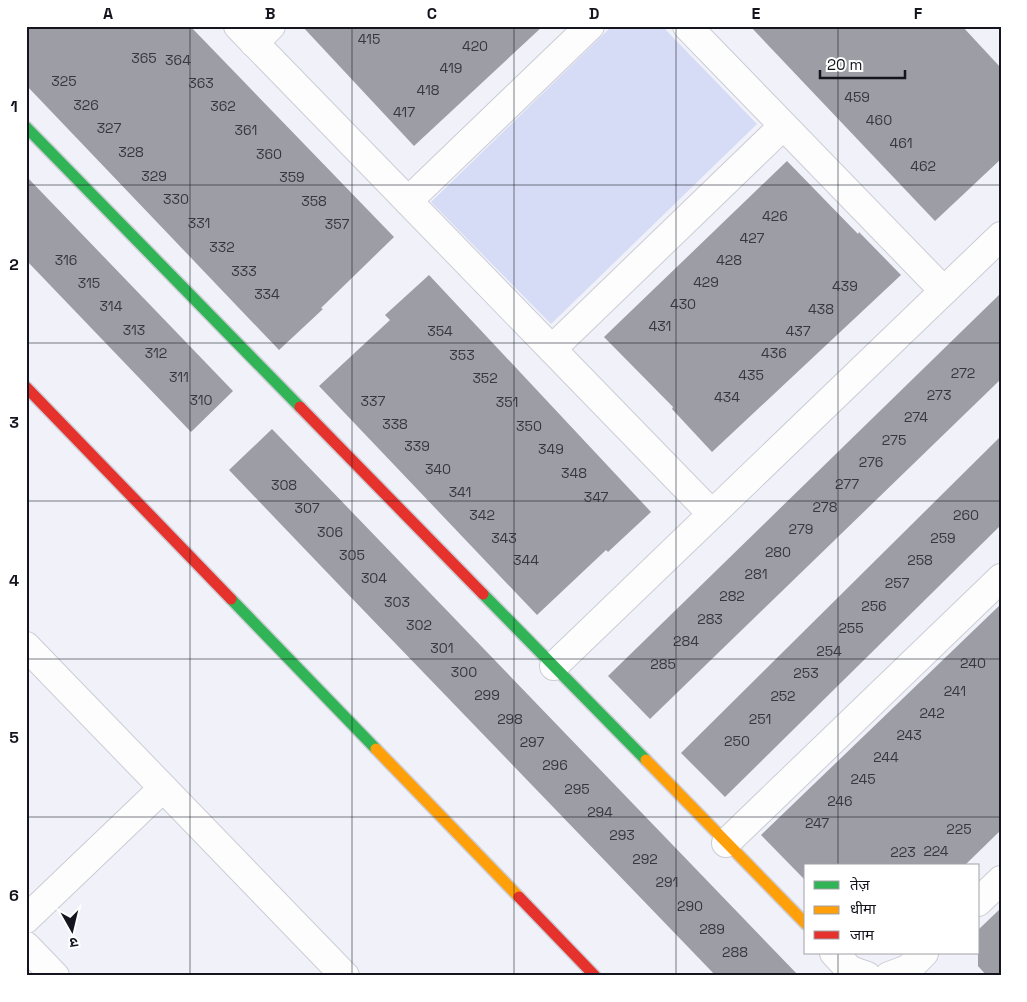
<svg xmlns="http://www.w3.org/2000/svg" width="1027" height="1002" font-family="'Space Grotesk','Noto Sans Devanagari',sans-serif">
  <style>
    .green { fill: #d7dcf6 }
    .building { fill: #9d9ea5 }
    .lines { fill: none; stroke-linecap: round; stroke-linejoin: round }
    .street-casing { stroke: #cccdd5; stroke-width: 30 }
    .fast-casing { stroke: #cccdd5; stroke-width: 14 }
    .slow-casing { stroke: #cccdd5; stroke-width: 14 }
    .jam-casing { stroke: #cccdd5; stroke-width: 14 }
    .street { stroke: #fdfdfe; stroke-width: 28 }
    .fast { stroke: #30b455; stroke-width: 11 }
    .slow { stroke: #ff9f0a; stroke-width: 11 }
    .jam { stroke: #e5322d; stroke-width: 11 }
    .grid { fill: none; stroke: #14151e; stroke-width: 1; stroke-opacity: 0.55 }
    .labels { text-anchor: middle; stroke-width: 5; stroke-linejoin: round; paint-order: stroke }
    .number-label { font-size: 14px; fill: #363740 }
    .neatline { fill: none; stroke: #14151e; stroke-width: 2 }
    .grid-label { font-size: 16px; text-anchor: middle; font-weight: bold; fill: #14151e }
  </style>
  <rect width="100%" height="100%" fill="#f0f1f9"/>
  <path class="green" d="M612 26H662L757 124 551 324 431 202Z"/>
  <g class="building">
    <path d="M26 26H190L394 237 321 308 323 309 279 350 26 85Z"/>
    <path d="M302 26H543L414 146Z"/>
    <path d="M750 26H962L1001 68V159L935 221Z"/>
    <path d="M787 161 858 234 859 232 901 275 712 452 672 409 673 407 604 337Z"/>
    <path d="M26 176 233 391 191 432 26 260Z"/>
    <path d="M429 275 651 512 608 552 606 550 537 615 319 386 390 320 385 315Z"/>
    <path d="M1001 293V379L650 719 608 676Z"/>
    <path d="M272 429 745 920 799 976H716L341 587 229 470Z"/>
    <path d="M1001 436V525L725 797 681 753Z"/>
    <path d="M1001 604V830L964 866H806V877L804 879 761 835Z"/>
    <path d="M1001 908V976H987L978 966V930Z"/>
  </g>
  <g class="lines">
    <defs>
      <g id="street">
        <path d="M238 26 712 514"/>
        <path d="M687 26 944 291"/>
        <path d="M254 43 271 26"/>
        <path d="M408 201 590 26"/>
        <path d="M552 349 783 126"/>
        <path d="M26 646 345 976"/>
        <path d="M554 666 1001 236"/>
        <path d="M726 843 1001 578"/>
        <path d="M978 902 1001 880"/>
        <path d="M26 919 163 788"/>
        <path d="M26 946 55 976"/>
        <path d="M834 953 850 970 867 976"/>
        <path d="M889 976 908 969 924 953"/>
      </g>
      <g id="fast">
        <path d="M26 127 300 407"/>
        <path d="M483 594 646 760"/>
        <path d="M231 599 376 749"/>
      </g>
      <g id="slow">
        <path d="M376 749 519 897"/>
        <path d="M646 760 806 924"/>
      </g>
      <g id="jam">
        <path d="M26 387 231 599"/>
        <path d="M300 407 483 594"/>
        <path d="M519 897 595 976"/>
      </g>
    </defs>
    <use href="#street" class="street-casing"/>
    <use href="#fast" class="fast-casing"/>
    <use href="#slow" class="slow-casing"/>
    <use href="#jam" class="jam-casing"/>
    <use href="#street" class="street"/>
    <use href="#fast" class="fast"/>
    <use href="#slow" class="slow"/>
    <use href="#jam" class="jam"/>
  </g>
  <path class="grid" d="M190 26V976M352 26V976M514 26V976M676 26V976M838 26V866M26 185H1001M26 343H1001M26 501H1001M26 659H1001M26 817H1001M838 953V976"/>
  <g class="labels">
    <g class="number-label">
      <text x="369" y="44">415</text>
      <text x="475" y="51">420</text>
      <text x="144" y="63">365</text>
      <text x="178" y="65">364</text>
      <text x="451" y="73">419</text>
      <text x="64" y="86">325</text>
      <text x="201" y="88">363</text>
      <text x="428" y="95">418</text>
      <text x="857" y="102">459</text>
      <text x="86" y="110">326</text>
      <text x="223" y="111">362</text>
      <text x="404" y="117">417</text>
      <text x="879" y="125">460</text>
      <text x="109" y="133">327</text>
      <text x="246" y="135">361</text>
      <text x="901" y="148">461</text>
      <text x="131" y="157">328</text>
      <text x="269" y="159">360</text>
      <text x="923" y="171">462</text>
      <text x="154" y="181">329</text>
      <text x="292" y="182">359</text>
      <text x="176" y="204">330</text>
      <text x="314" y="206">358</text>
      <text x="775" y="221">426</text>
      <text x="199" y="228">331</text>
      <text x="337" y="229">357</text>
      <text x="752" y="243">427</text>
      <text x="222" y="252">332</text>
      <text x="66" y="265">316</text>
      <text x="729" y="265">428</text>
      <text x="244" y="276">333</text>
      <text x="706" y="287">429</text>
      <text x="89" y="288">315</text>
      <text x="845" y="291">439</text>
      <text x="267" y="299">334</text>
      <text x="683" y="309">430</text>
      <text x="111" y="311">314</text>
      <text x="821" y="314">438</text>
      <text x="660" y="331">431</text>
      <text x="134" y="335">313</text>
      <text x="440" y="336">354</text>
      <text x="798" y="336">437</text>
      <text x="156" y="358">312</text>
      <text x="774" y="358">436</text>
      <text x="462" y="360">353</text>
      <text x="963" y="378">272</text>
      <text x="751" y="380">435</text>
      <text x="179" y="382">311</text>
      <text x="485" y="383">352</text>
      <text x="939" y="400">273</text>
      <text x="727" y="402">434</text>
      <text x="201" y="405">310</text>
      <text x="373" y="406">337</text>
      <text x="507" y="407">351</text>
      <text x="916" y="422">274</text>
      <text x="395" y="429">338</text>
      <text x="529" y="431">350</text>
      <text x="894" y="445">275</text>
      <text x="417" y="451">339</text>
      <text x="551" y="454">349</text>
      <text x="871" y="467">276</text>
      <text x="438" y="474">340</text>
      <text x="574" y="478">348</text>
      <text x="847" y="489">277</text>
      <text x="284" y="490">308</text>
      <text x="460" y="497">341</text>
      <text x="596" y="502">347</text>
      <text x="825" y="512">278</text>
      <text x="307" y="513">307</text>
      <text x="482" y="520">342</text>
      <text x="966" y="520">260</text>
      <text x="801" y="534">279</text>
      <text x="330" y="537">306</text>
      <text x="504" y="543">343</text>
      <text x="943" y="543">259</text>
      <text x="778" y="557">280</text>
      <text x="352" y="560">305</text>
      <text x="526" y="565">344</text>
      <text x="920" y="565">258</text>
      <text x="756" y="579">281</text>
      <text x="374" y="583">304</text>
      <text x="897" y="588">257</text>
      <text x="732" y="601">282</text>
      <text x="397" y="607">303</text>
      <text x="874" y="611">256</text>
      <text x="710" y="624">283</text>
      <text x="419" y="630">302</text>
      <text x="851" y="633">255</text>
      <text x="686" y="646">284</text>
      <text x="442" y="653">301</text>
      <text x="829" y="656">254</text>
      <text x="973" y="668">240</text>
      <text x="663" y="669">285</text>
      <text x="464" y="677">300</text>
      <text x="806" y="678">253</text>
      <text x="955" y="696">241</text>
      <text x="487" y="700">299</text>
      <text x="783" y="701">252</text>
      <text x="932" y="718">242</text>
      <text x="510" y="724">298</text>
      <text x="760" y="724">251</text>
      <text x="909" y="740">243</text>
      <text x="737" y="746">250</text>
      <text x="532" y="747">297</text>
      <text x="886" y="762">244</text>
      <text x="555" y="770">296</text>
      <text x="863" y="784">245</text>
      <text x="577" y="794">295</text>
      <text x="840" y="806">246</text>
      <text x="600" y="817">294</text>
      <text x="817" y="828">247</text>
      <text x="959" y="834">225</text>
      <text x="622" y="840">293</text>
      <text x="936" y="856">224</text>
      <text x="903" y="857">223</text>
      <text x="645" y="864">292</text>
      <text x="667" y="887">291</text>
      <text x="690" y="911">290</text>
      <text x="712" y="934">289</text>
      <text x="735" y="957">288</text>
    </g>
  </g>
  <rect width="1027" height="1002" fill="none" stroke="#ffffff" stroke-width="55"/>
  <rect x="804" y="864" width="175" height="90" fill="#ffffff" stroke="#a1a1a5"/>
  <rect x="814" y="881" width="25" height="8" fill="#30b455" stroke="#a1a1a5"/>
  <text x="850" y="890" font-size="15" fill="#14151e">तेज़</text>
  <rect x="814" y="906" width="25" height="8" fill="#ff9f0a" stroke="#a1a1a5"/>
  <text x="850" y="914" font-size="15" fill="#14151e">धीमा</text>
  <rect x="814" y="931" width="25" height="8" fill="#e5322d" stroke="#a1a1a5"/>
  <text x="850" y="940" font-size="15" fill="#14151e">जाम</text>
  <g transform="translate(72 930) rotate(172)" stroke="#ffffff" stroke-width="4" paint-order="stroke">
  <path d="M0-4L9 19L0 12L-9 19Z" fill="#14151e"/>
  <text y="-8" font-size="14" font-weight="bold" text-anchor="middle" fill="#14151e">उ</text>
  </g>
  <path d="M820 70v8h85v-8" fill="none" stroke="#14151e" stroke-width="2.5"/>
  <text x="827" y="70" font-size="15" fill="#14151e" stroke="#ffffff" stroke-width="4" paint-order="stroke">20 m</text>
  <rect x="28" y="28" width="972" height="946" class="neatline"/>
  <g class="grid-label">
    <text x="108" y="19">A</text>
    <text x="270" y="19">B</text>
    <text x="432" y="19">C</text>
    <text x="594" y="19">D</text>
    <text x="756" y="19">E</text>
    <text x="918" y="19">F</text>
    <text x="14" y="112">1</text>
    <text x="14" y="270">2</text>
    <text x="14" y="428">3</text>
    <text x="14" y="586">4</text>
    <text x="14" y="743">5</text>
    <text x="14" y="901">6</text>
  </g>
</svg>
